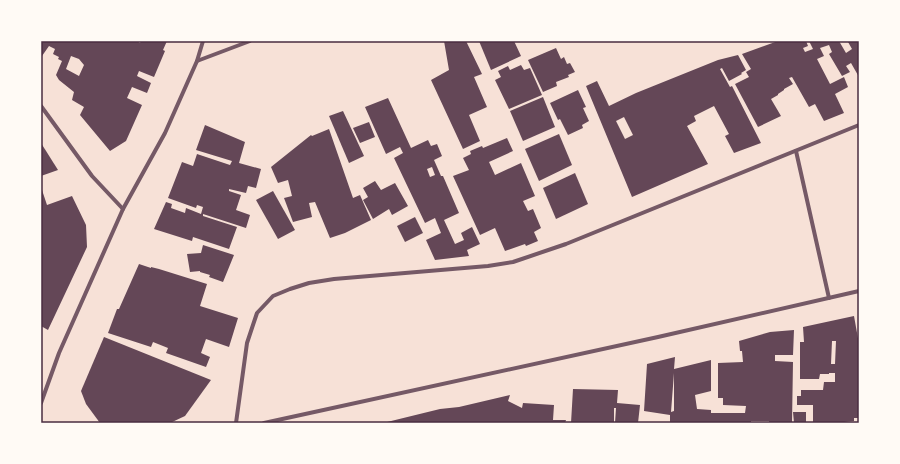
<svg xmlns="http://www.w3.org/2000/svg" width="900" height="464" font-family="Figtree,sans-serif">
  <style>
    .building { fill: #644757; fill-rule: evenodd }
    .lines { fill: none; stroke-linecap: round; stroke-linejoin: round }
    .minor { stroke: #755966; stroke-width: 4 }
    .neatline { fill: none; stroke: #4a2c40; stroke-width: 1.5 }
  </style>
  <rect width="100%" height="100%" fill="#f7e1d7"/>
  <g class="building">
    <path d="M41 41H137L140 43 141 41H167L163 50 165 51 154 77 139 71 137 76 151 83 147 93 132 87 127 98 142 105 126 141 110 151 80 115 84 107 72 100 74 92 59 80 56 75 62 61 58 59 59 57 53 54 55 49 49 46 42 56 41 55ZM71 56 79 59 84 65 79 76 66 69Z"/>
    <path d="M444 41H466L482 74 474 77 487 107 469 115 480 141 463 149 431 80 449 70Z"/>
    <path d="M479 41H514L521 56 491 70Z"/>
    <path d="M778 41H806L808 46 803 48 805 52 813 49 809 41H839L846 53 852 49 848 42 850 41H859V77L851 63 846 66 850 72 842 76 829 54 832 52 829 45 820 48 824 56 817 59 830 84 844 77 848 87 835 94 844 113 824 121 815 104 809 107 792 77 789 78 793 84 784 89V90L778 94V95L771 99 781 116 758 127 735 84 749 77 746 72 751 69 742 54Z"/>
    <path d="M556 48 561 59 564 57 567 64 570 63 575 72 568 75 569 77 556 82 557 86 543 92 528 60Z"/>
    <path d="M738 55 746 70 741 73 742 74 729 81 722 68 720 69 730 87 732 86 761 143 734 153 725 136 729 134 714 106 694 116 696 121 687 126 708 164 632 197 586 86 597 81 609 106 636 93 718 60ZM624 117 633 135 625 139 616 121Z"/>
    <path d="M521 65 524 70 530 68 542 95 509 109 495 80 501 77 498 71 508 66 510 70Z"/>
    <path d="M578 90 586 107 583 108 589 121 582 125 583 128 568 135 560 119 558 120 550 103Z"/>
    <path d="M543 97 555 127 523 141 510 111Z"/>
    <path d="M388 98 411 148 428 140 431 146 437 144 442 156 434 160 441 176H443L459 213 444 220 455 244 464 240 461 233 472 227 480 244 467 250 469 256 435 260 426 240 441 233 435 218 425 223 394 158 403 153 400 147 386 154 365 107ZM432 167 435 175 430 177 427 169Z"/>
    <path d="M343 111 364 156 349 163 329 116Z"/>
    <path d="M369 122 375 137 360 143 353 128Z"/>
    <path d="M205 125 245 142 239 163 261 169 256 188 248 186 246 193 229 189V191L241 195 236 210 250 215 246 228 203 214V216L237 227 229 249 193 237 192 241 154 229 166 202 172 204 171 208 185 213 186 208 201 214 203 207 197 205 196 208 168 198 182 162 193 166 197 154 230 165 232 161 196 150Z"/>
    <path d="M329 129 353 198 360 195 371 220 345 233 330 238 315 202 309 203 312 217 293 222 284 198 292 196 288 180 278 183 271 167 311 135 312 136Z"/>
    <path d="M559 134 572 165 539 181 525 149Z"/>
    <path d="M507 138 513 151 489 162 495 175 521 163 535 196 523 201 528 211 533 209 541 228 534 232 538 241 526 246 525 244 505 251 495 228 480 235 453 176 469 170 463 158 471 154 470 151 482 146 483 148Z"/>
    <path d="M41 143 58 170 41 176Z"/>
    <path d="M575 173 588 204 556 219 543 188Z"/>
    <path d="M375 181 381 190 395 183 408 206 392 215 389 209 373 219 363 200 368 197 363 188Z"/>
    <path d="M41 190H42L47 205 72 196 86 225 87 247 48 330 41 326Z"/>
    <path d="M273 191 295 230 278 239 256 200Z"/>
    <path d="M415 217 423 233 405 242 397 226Z"/>
    <path d="M203 245 234 255 223 282 209 277 210 275 200 272V271L190 272 187 254 201 253Z"/>
    <path d="M139 264 151 268V267L159 269 207 284 200 306 238 318 229 347 206 339 201 353 210 357 206 367 166 353 168 348 153 342 151 347 108 333 117 309H119Z"/>
    <path d="M854 316 859 344V418H854V421L834 423H813V405H797V396H801V390H823L824 382H835V373H829V374H820L819 379H800V342H804L803 327ZM832 341H836L835 364H831Z"/>
    <path d="M794 330 793 355H775V361L793 362 792 423H769V421H751V423H670V415L644 411 647 364 675 357 674 369 711 360V391L695 395 697 409 711 410V413H745L746 406 723 405V398H718V363L743 362 742 351H740L739 341 770 332ZM674 373V411L671 412Z"/>
    <path d="M104 337 211 380 185 416 170 423H100L86 404 81 391Z"/>
    <path d="M573 389 618 390 617 403 640 405 638 423H615L616 408H614V423H571Z"/>
    <path d="M510 395 508 401 522 408 523 403 554 405 553 420H566L565 423H521L516 422V423H383L440 409 459 407Z"/>
    <path d="M793 412H806V423H794Z"/>
  </g>
  <g class="lines">
    <g class="minor">
      <path d="M197 61 250 41"/>
      <path d="M41 106 92 176 123 209"/>
      <path d="M796 151 829 298"/>
      <path d="M41 403 59 353 123 209 165 133 197 61 203 41"/>
      <path d="M236 423 247 343 257 313 273 296 290 289 309 283 334 279 488 266 513 262 566 244 859 125"/>
      <path d="M264 423 658 337 859 291"/>
    </g>
  </g>
  <rect width="900" height="464" fill="none" stroke="#fffaf5" stroke-width="84"/>
  <rect x="42" y="42" width="816" height="380" class="neatline"/>
</svg>
